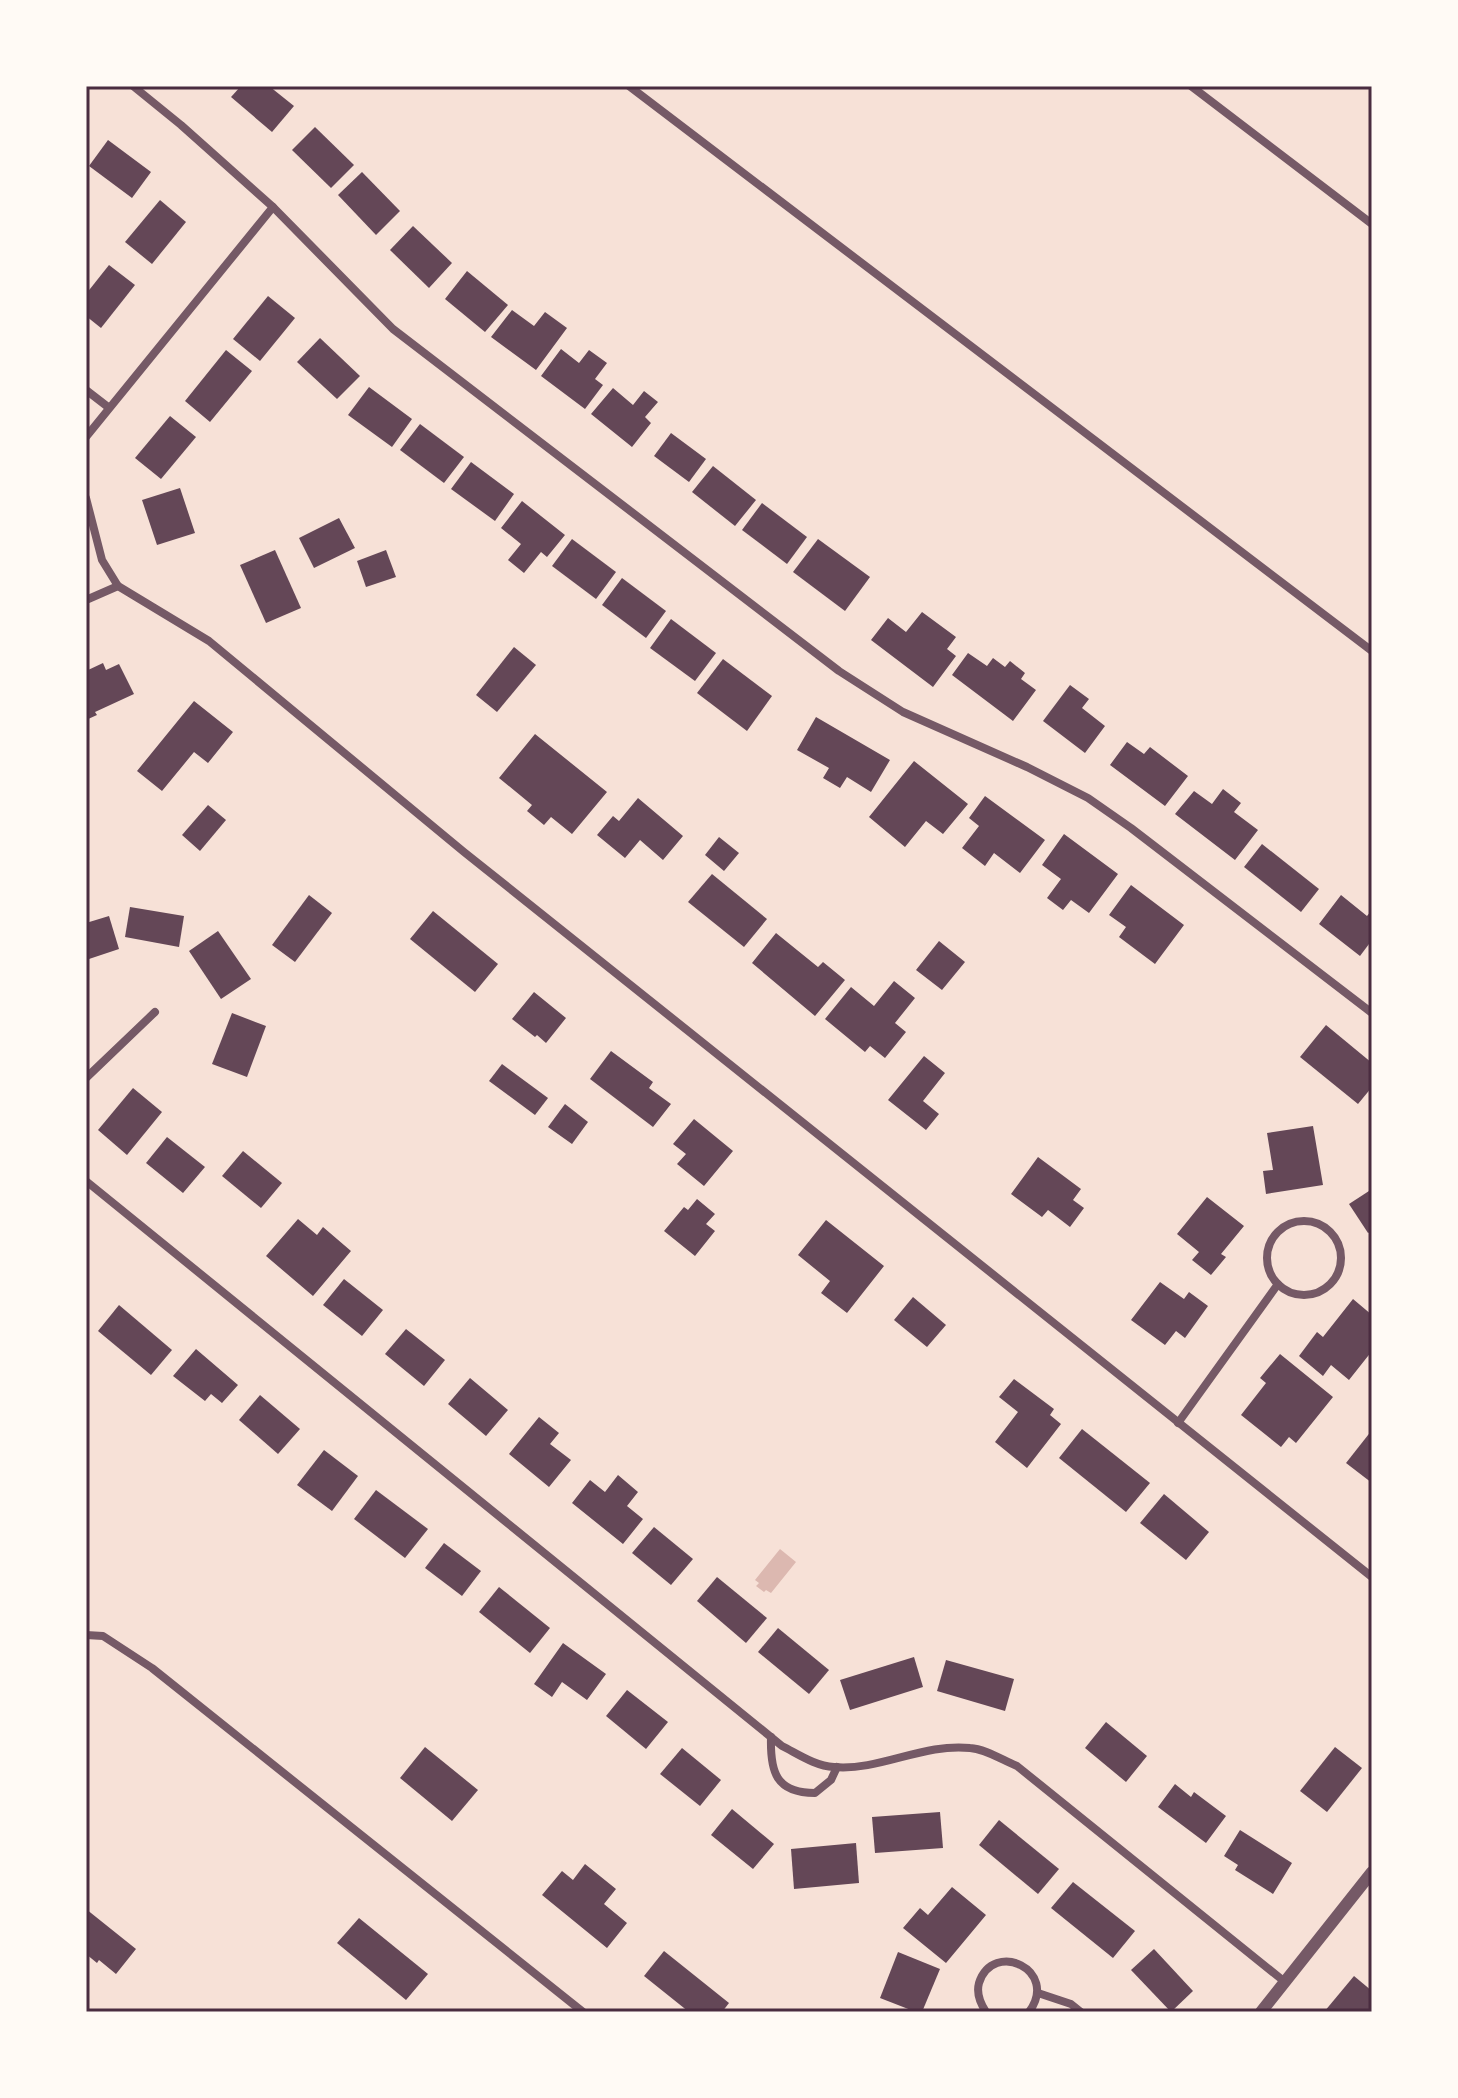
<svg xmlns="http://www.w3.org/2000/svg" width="1458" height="2098" font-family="'Noto Serif',serif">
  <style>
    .water { fill: #dcb8b0 }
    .building { fill: #644757 }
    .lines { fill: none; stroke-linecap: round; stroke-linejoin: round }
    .minor { stroke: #755966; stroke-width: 8 }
    .tertiary { stroke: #755966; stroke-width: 12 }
    .neatline { fill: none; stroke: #4a2c40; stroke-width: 3 }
  </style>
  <rect width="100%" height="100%" fill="#f7e1d7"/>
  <path class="water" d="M780 1549 796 1562 771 1593 766 1590 764 1592 756 1586 759 1583 755 1580Z"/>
  <g class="building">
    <path d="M241 86H269L294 106 272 132 231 97Z"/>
    <path d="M315 127 354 165 331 188 292 150Z"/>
    <path d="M108 140 151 172 132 198 89 166Z"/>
    <path d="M362 172 400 211 376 235 338 195Z"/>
    <path d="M160 200 186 222 152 264 125 242Z"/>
    <path d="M413 226 452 263 429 288 390 250Z"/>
    <path d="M109 265 135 285 101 328 86 316V294Z"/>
    <path d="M467 271 508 305 485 332 445 299Z"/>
    <path d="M268 296 295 318 260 361 233 339Z"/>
    <path d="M512 310 534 326 545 312 567 328 536 370 491 337Z"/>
    <path d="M320 338 360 376 337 399 297 362Z"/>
    <path d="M561 349 579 363 589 350 607 363 595 379 603 385 585 409 541 376Z"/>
    <path d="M226 350 252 371 210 422 185 401Z"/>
    <path d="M369 387 412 419 392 447 348 415Z"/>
    <path d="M613 388 633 405 644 391 658 402 645 417 651 423 632 447 591 414Z"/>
    <path d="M170 416 196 437 161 479 135 458Z"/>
    <path d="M420 424 464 457 444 483 400 450Z"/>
    <path d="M671 433 706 459 689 482 654 456Z"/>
    <path d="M471 462 514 494 495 521 451 489Z"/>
    <path d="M713 466 756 500 735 526 692 492Z"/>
    <path d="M180 488 195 533 157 545 142 500Z"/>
    <path d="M522 501 565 535 547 557 541 552 524 573 508 560 521 544 501 528Z"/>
    <path d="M762 503 807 537 787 564 742 530Z"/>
    <path d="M339 518 355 548 314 568 299 538Z"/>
    <path d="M572 539 616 572 596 599 552 566Z"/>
    <path d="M818 539 870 577 845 611 793 572Z"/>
    <path d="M275 550 301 608 266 623 240 565Z"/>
    <path d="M386 550 396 577 366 587 357 561Z"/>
    <path d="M622 578 666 611 646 638 602 605Z"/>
    <path d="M922 612 956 637 947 649 956 656 933 687 871 640 888 618 906 632Z"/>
    <path d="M671 619 716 653 695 681 650 648Z"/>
    <path d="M514 647 536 665 497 712 476 695Z"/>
    <path d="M968 653 987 666 993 658 1005 667 1010 661 1025 673 1021 679 1036 690 1013 721 952 675Z"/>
    <path d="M723 659 772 696 747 731 697 693Z"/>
    <path d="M103 663 106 670 119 664 134 694 95 712 97 715 86 720V671Z"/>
    <path d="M1070 685 1089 699 1082 708 1105 726 1085 753 1043 721Z"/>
    <path d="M194 701 233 732 208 763 194 752 162 791 137 771Z"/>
    <path d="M816 717 890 760 871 792 847 777 840 788 823 778 829 768 797 750Z"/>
    <path d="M535 734 607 792 572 834 551 817 544 825 527 811 532 805 499 778Z"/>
    <path d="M1127 742 1144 754 1150 747 1188 776 1165 806 1110 765Z"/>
    <path d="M914 761 968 804 943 834 926 821 905 847 869 817Z"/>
    <path d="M1223 789 1241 803 1234 812 1258 830 1235 860 1175 814 1194 791 1212 804Z"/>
    <path d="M985 796 1045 840 1020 873 994 853 985 866 962 848 979 826 969 818Z"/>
    <path d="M638 798 683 836 663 860 640 840 625 858 597 835 613 816 619 821Z"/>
    <path d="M208 805 226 820 200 851 182 835Z"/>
    <path d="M1064 834 1118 874 1089 913 1071 900 1063 910 1047 898 1061 879 1042 865Z"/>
    <path d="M719 837 739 853 724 871 705 855Z"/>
    <path d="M1262 844 1319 889 1301 912 1244 867Z"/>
    <path d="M712 874 767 919 744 947 688 902Z"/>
    <path d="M1131 885 1184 925 1155 964 1119 937 1126 927 1109 915Z"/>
    <path d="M309 895 332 913 295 962 272 945Z"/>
    <path d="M1341 895 1367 916 1372 910V940L1360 956 1319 924Z"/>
    <path d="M130 907 184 916 179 947 125 937Z"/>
    <path d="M433 911 498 964 475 992 410 939Z"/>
    <path d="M109 916 119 949 86 960V923Z"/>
    <path d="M218 931 251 979 221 999 189 951Z"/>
    <path d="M776 933 818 967 823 962 845 980 815 1016 752 963Z"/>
    <path d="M939 941 965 962 942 990 916 970Z"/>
    <path d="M894 981 915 998 895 1023 906 1032 885 1058 870 1046 865 1052 825 1019 851 987 874 1006Z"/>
    <path d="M534 992 566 1018 546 1043 537 1035 535 1037 512 1019Z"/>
    <path d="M232 1013 266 1026 247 1077 212 1064Z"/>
    <path d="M1326 1025 1372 1063V1087L1358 1104 1300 1057Z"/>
    <path d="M611 1051 653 1082 649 1088 671 1104 653 1127 590 1079Z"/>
    <path d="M924 1056 945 1073 923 1101 939 1114 926 1130 888 1100Z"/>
    <path d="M502 1064 548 1098 535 1115 489 1081Z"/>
    <path d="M133 1088 162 1112 127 1155 98 1130Z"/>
    <path d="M565 1104 588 1122 572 1144 548 1127Z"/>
    <path d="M694 1119 733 1151 704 1186 677 1164 686 1154 673 1144Z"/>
    <path d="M1313 1126 1323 1185 1266 1194 1263 1171 1273 1170 1267 1133Z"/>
    <path d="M167 1137 205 1167 183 1193 146 1163Z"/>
    <path d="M243 1151 282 1183 261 1208 222 1176Z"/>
    <path d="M1038 1157 1081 1189 1073 1200 1084 1208 1070 1227 1048 1210 1042 1217 1011 1194Z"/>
    <path d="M1369 1191 1372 1196V1231L1368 1233 1349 1204Z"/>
    <path d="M1207 1197 1244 1226 1221 1254 1226 1257 1211 1275 1192 1260 1199 1252 1177 1234Z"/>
    <path d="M697 1199 715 1214 706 1224 715 1231 695 1256 664 1231 684 1207 688 1210Z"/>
    <path d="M298 1219 317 1235 323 1227 351 1251 313 1296 266 1256Z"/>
    <path d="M826 1220 884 1266 847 1313 821 1293 830 1281 798 1255Z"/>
    <path d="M344 1279 383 1310 362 1336 323 1305Z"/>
    <path d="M1160 1282 1184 1299 1189 1292 1208 1306 1185 1338 1176 1331 1165 1345 1131 1320Z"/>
    <path d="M913 1297 946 1325 927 1347 894 1320Z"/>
    <path d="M1353 1299 1372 1315V1351L1349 1380 1331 1365 1323 1376 1299 1356 1317 1332 1323 1337Z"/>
    <path d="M119 1305 172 1350 151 1375 98 1331Z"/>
    <path d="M406 1329 445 1360 424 1386 385 1354Z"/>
    <path d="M196 1349 238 1385 222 1403 211 1394 205 1401 173 1376Z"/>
    <path d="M1280 1354 1333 1397 1296 1443 1289 1437 1281 1447 1241 1415 1266 1383 1260 1378Z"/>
    <path d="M470 1378 508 1410 486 1436 448 1404Z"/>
    <path d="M1014 1379 1054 1409 1050 1415 1061 1424 1027 1468 995 1442 1018 1412 999 1397Z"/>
    <path d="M260 1395 300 1429 278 1454 239 1420Z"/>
    <path d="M539 1417 559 1433 550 1444 571 1460 549 1487 509 1454Z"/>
    <path d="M1082 1429 1150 1483 1126 1512 1059 1458Z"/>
    <path d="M1372 1430V1483L1346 1463Z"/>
    <path d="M324 1450 358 1476 332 1511 297 1485Z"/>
    <path d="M618 1475 638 1492 627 1506 643 1519 623 1544 572 1503 590 1480 605 1492Z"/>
    <path d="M376 1490 428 1529 405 1558 354 1519Z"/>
    <path d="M1164 1494 1209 1532 1186 1560 1140 1523Z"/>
    <path d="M654 1527 693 1559 671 1585 632 1553Z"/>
    <path d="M444 1543 481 1571 462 1596 425 1568Z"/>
    <path d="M717 1577 767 1618 746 1643 697 1601Z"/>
    <path d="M499 1587 550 1628 530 1653 479 1612Z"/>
    <path d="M778 1628 829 1670 809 1694 758 1652Z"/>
    <path d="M563 1643 606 1674 587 1700 562 1682 552 1697 534 1684Z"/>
    <path d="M914 1657 923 1687 850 1710 840 1680Z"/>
    <path d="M946 1660 1014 1679 1005 1711 937 1691Z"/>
    <path d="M627 1690 668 1722 646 1749 606 1716Z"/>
    <path d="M1106 1722 1147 1756 1126 1782 1085 1748Z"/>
    <path d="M425 1747 478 1790 452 1821 400 1778Z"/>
    <path d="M1335 1747 1362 1768 1327 1812 1300 1791Z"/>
    <path d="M682 1748 721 1780 700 1806 660 1774Z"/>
    <path d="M1175 1784 1191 1797 1194 1792 1226 1816 1206 1843 1158 1807Z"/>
    <path d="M732 1809 774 1844 753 1869 711 1835Z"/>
    <path d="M940 1812 943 1848 875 1853 872 1817Z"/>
    <path d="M999 1820 1059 1869 1038 1894 979 1845Z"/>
    <path d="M1240 1830 1292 1863 1273 1894 1235 1870 1238 1865 1224 1856Z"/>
    <path d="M856 1843 859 1883 794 1889 791 1849Z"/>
    <path d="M585 1864 616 1889 604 1904 627 1923 607 1948 542 1895 562 1871 573 1880Z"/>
    <path d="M1073 1882 1135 1931 1113 1958 1051 1908Z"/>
    <path d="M952 1887 986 1915 946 1963 903 1928 920 1908 928 1915Z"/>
    <path d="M86 1909 136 1949 116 1974 99 1960 97 1963 86 1954Z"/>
    <path d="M359 1918 428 1974 406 2000 337 1943Z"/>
    <path d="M1154 1949 1193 1991 1171 2012 1131 1970Z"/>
    <path d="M664 1951 729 2003 722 2012H689L644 1976Z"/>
    <path d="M898 1952 940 1969 922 2012H916L880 1998Z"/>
    <path d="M1354 1976 1372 1991V2012H1324Z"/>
  </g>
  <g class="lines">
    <g class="minor">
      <path d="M133 86 181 125 273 207 393 329 839 671 903 712 1027 767 1088 798 1131 828 1372 1013"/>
      <path d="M629 86 1372 651"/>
      <path d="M1191 86 1372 224"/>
      <path d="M86 390 108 407"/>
      <path d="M86 437 273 207"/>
      <path d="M86 498 102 560 118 586"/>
      <path d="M86 600 118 586 209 641 464 852 1372 1577"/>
      <path d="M86 1078 155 1012"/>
      <path d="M86 1181 782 1746C798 1754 815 1766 834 1767 880 1771 923 1743 970 1748 986 1749 1002 1760 1017 1766L1285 1982"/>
      <circle cx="1304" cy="1258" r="37"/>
      <path d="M1178 1423 1278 1284"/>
      <path d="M86 1635 103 1636 152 1668 583 2012"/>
      <path d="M771 1737C770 1772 776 1793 815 1793L831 1780 837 1767"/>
      <path d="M1038 1993 1071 2004 1081 2012"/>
      <path d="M986 2012C980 2003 976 1994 979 1983 993 1939 1060 1970 1029 2012"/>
    </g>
    <path class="tertiary" d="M1261 2012 1372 1872"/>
  </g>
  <rect width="1458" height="2098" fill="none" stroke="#fffaf5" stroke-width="176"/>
  <rect x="88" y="88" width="1282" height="1922" class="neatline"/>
</svg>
